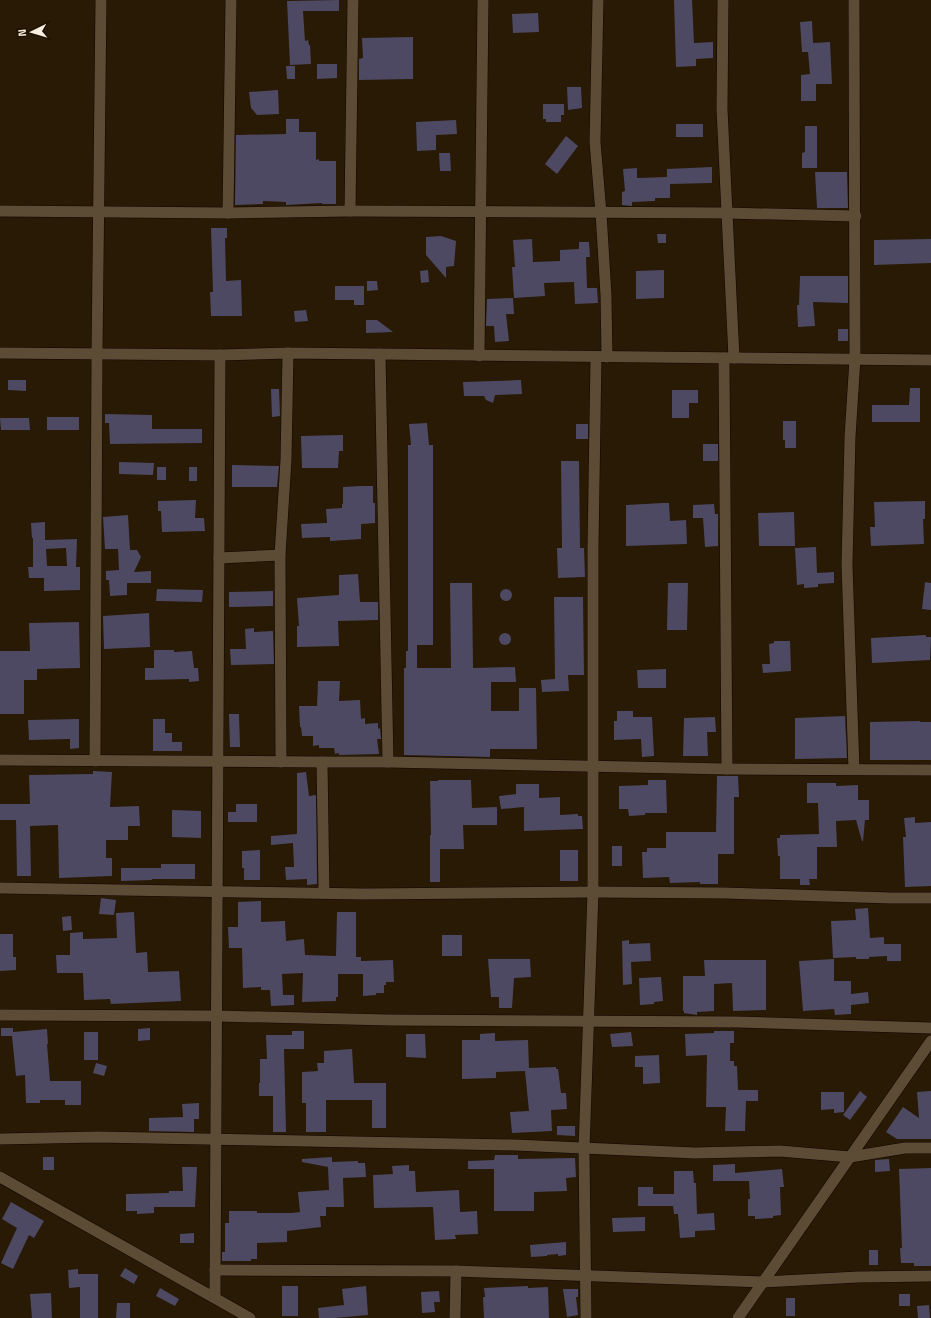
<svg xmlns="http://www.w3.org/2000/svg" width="931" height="1318" font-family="'Titillium Web',sans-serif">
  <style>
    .building { fill: #4d4962; fill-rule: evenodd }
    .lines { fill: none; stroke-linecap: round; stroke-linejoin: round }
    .minor-casing { stroke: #110500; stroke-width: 12 }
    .minor { stroke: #5c4c35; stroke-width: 11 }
  </style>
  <rect width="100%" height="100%" fill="#281a04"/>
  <g class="building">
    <path d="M339 0V11H303L305 41 308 40 309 45H310L311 64 290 65 287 1Z"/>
    <path d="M674 0H692L694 43 713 42V58L696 59V66L676 67Z"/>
    <path d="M538 13 539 32 513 33 512 14Z"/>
    <path d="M812 21 813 43 830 42 832 84H816V101H801V75L810 74 808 52H802L800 22Z"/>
    <path d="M413 37V79L359 80V59L363 58 362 38Z"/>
    <path d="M317 64H337V78L317 79Z"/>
    <path d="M286 66H295V79H287Z"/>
    <path d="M567 87H581L582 108 568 110Z"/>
    <path d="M278 90 279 114 257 115 251 108 249 92Z"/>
    <path d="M543 104H564V115H561V122H546V119H543Z"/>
    <path d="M286 119H299V132H316V160L319 159V161H336V204H322V203L286 205V202L263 201V204L235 205 236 135 286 134Z"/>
    <path d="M456 120 457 134 436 135V150L417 151 416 122Z"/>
    <rect x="676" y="124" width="27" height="13"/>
    <path d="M805 126H817V168H802V153L805 152Z"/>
    <path d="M566 136 578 146 557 174 545 164Z"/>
    <path d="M439 153H450L451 171H440Z"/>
    <path d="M712 167V183L670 184V198H655V201L632 202V206L622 205V192L625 191 623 169 637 168V178L667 177V169Z"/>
    <path d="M815 172H847L848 208H817Z"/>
    <path d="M211 228H227V238H225L226 281 241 280 242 316H211L210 292H213Z"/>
    <path d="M657 234H666V243H658Z"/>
    <path d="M441 236 456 241 454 266 446 267V278L426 255V237Z"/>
    <path d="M532 239 533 262 560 261V250L579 249V242H589L590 257H586L587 288H597L598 303 575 304 574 282 544 283 545 296 514 298 512 267H515L513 240Z"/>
    <path d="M931 239V263L874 265V240Z"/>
    <path d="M428 270 429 282 421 283 420 271Z"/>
    <path d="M664 270V298L636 299V271Z"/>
    <path d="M800 276H848V303L813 302 815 326 798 327 797 305H799Z"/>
    <path d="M367 281H377L378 290 367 291Z"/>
    <path d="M335 286H364V305H354V300H335Z"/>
    <path d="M513 298 514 314H506L509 341 495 342 494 326H486L487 299Z"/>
    <path d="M306 310 308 321 295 322 294 311Z"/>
    <path d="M366 320H377L393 332 366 333Z"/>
    <rect x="838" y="329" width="10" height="12"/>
    <path d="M8 380H26V391L8 390Z"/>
    <path d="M521 380 522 394 495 395 493 403 486 400 484 396H464L463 382Z"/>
    <path d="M910 388H920V422H872V405H909Z"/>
    <path d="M271 389H279L280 416 272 417Z"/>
    <path d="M672 390H698V403H689V418H672Z"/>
    <path d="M105 414 152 415V429H202V443L110 444 109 423H105Z"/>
    <rect x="47" y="417" width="32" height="13"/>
    <path d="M0 418H29L30 430H1Z"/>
    <path d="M783 421H796V448H785V440H783Z"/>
    <path d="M427 423 429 445H433V645H417V668H451L450 583H472L473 668 515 667 516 682H491V711H519V688H536L537 749H490V757L404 755V668H406V651H408V445H411L409 424Z"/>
    <rect x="576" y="424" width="12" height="15"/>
    <path d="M343 435V451H339L338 468H302L301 436Z"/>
    <rect x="703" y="444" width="15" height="17"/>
    <path d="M561 461H579L580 548H584L585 577 558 578 557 548H562Z"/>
    <path d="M119 462 154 463 153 475 119 474Z"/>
    <path d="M232 465 279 466 277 487H232Z"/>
    <rect x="157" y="467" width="9" height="13"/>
    <rect x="189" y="467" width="8" height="14"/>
    <path d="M361 486H373V503H375V523L361 524V539L330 541V537L302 538 301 524 327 523 326 509 342 508V504H343V487Z"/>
    <path d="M196 500 195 518H204L205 531 162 532 161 511H158V501Z"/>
    <path d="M925 501V519H923L924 544 871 546 870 527H875L874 502Z"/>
    <path d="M663 503H669L670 521 686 520 687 544 626 546V505Z"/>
    <path d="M714 504 715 514H718V546L705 547 703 518H693V505Z"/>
    <path d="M794 512 795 546H759L758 513Z"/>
    <path d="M128 515 130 550H137L141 557 134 572 151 571V583H127V595L110 596 109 580H106V571L119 570 118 549H105L103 517Z"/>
    <path d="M45 522V540L77 539 76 567H80V590L44 591V578H29L28 567H33V538H32L31 523ZM66 548 67 566H47L46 549Z"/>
    <path d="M816 547 817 573 834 572V583L818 584V587L804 588V584L797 585 795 548Z"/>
    <path d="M358 574 360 602H378V620L338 621 339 646 297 647V626H299L297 598 339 595V575Z"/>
    <path d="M925 582 931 583V610L922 609Z"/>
    <path d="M668 583H688L687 630H667Z"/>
    <path d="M157 589 203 590 202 602 156 601Z"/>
    <circle cx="506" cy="595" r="6"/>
    <path d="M273 591V606L229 607V592Z"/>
    <path d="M554 597H583L584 675H568L569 691 542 692 541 680 555 679Z"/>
    <path d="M149 613 150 647 104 649 103 616Z"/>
    <path d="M79 622 80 668 37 669V680H24V714H0V651H30L29 623Z"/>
    <path d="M254 628V632L273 631 274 664 231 665 230 649H246L245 629Z"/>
    <circle cx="505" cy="639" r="6"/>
    <path d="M926 635V637H931L930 660 872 663 871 638Z"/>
    <path d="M774 641H790L791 671 763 673 762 664H770L769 644 774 643Z"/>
    <path d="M154 650H174V652L192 651 194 668H198L199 681 189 682V679L145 680V668H154Z"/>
    <path d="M666 669V688H638L637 670Z"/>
    <path d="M318 681H340L339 701 360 700 361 719 365 718V724L378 723V729L380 728 381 739H377L379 754 339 755V753L335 754 334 748H319V745L313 746V736H302L301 727H300L299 706H317Z"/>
    <path d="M617 711H633V717H652L654 756 642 757 641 739 614 740V721H617Z"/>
    <path d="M229 714H239L240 747H230Z"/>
    <path d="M845 716 847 758 795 759V718Z"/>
    <path d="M715 717 716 732H707L708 756H683L684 718Z"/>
    <path d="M79 719V748L70 749V739L29 740 28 720Z"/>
    <path d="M153 719H165V733H172V742H182V751H153Z"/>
    <path d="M920 721V722H931V760H870V722Z"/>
    <path d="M93 771 112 772 110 807 139 806 140 826H128V840H106V858H112V876L59 878 58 825 30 826 31 876H17L16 820H0V804H30L29 775 93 774Z"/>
    <path d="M306 772 309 796 316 795 317 884 307 885V879L286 880 285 867H294L293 843 271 845V836L297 834V773Z"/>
    <path d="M717 776H738L739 797H734V854H718V884H700V882L670 883 669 877 643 878 642 852H647V848H666V832H716Z"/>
    <path d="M438 780H471L472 808 497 807V825H463L464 849H440V882H430V835H431L430 781H438Z"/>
    <path d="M648 780H666L667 813H645V815L629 816 628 809H619V786L648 785Z"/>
    <path d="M807 783H836V786L858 785V800H869V820H865L863 841H862L856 820 836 821 837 847H817V879H809L810 885H800V879H780V856H778L777 838H780V835L819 834 818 803H807Z"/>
    <path d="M516 784H539V798L560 797V815L578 814V816H582L583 829 524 831V807L501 809 499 796 516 794Z"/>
    <path d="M236 804H257V822H228V812H236Z"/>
    <path d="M172 810 201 811V838L172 837Z"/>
    <path d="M915 817V823L931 822V886L905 887 903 837H906L904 818Z"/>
    <rect x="612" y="846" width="10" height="20"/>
    <path d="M260 850V880H244V868H242V851Z"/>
    <rect x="560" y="850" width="18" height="31"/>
    <path d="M161 864H195V879H152V880L121 881V868H161Z"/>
    <path d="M101 898 116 900 114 915 99 914Z"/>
    <path d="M261 901V922L285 921 286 941 304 939 305 955 336 956 337 912H356V957H361V961L393 960 394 982H386V985H384V993H376V995L363 996V974H338V997H336V1001L302 1002 303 973 282 974 283 995H294V1005L271 1006 270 990H261V987L243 988 242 948H229L228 927H238V902Z"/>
    <path d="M868 908 870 938 884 937V944H901V961H887V956L869 957V959H856V957L833 958 831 921 856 920 855 909Z"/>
    <path d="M134 912 136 953 147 952 148 972 179 971 181 1001 111 1004 110 999 84 1000 83 973H57L56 955H70V933L83 932V939L117 938 116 913Z"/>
    <path d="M71 916 72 930 63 931 62 917Z"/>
    <path d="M0 934H13V957H16V970L0 971Z"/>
    <rect x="442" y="935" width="20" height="21"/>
    <path d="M629 940V944L650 943 651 961 631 962 632 984 623 985 622 941Z"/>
    <path d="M488 959H530L531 977 514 978 512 1008H499V997H491Z"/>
    <path d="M834 959V981H851V994L868 992 869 1003 851 1005V1014L835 1015 834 1009 803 1011 799 961Z"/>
    <path d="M704 960H766V1010L733 1011 732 983 714 984V1011L697 1012V1015L684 1013V1011H683V976H705Z"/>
    <path d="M661 977 663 1001 654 1002V1004L640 1005 639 978Z"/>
    <path d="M1 1028H13V1032L47 1029 48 1044H47L50 1081H81V1105H65V1100H40V1103H26L25 1075 16 1076 12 1036H1Z"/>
    <path d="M150 1028V1040L138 1041V1029Z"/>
    <path d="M292 1031H304V1049H284L286 1132H273V1096H259V1083H260V1059H267L266 1035H292Z"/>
    <path d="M714 1031H734V1043H730V1061H734V1066H737L738 1090H758V1101H746L745 1131H725L726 1107H706L707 1055 686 1056 685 1034 714 1033Z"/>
    <rect x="84" y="1032" width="14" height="28"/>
    <path d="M631 1032 633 1046 612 1047 610 1034Z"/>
    <path d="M495 1033V1041L528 1040 529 1068 556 1067V1069H558L561 1093H566L567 1109 551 1110 552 1131 512 1133 510 1112 529 1111 525 1071 496 1072V1078L462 1079V1040H480V1034Z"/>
    <path d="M406 1034H425L426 1058 406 1057Z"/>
    <path d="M352 1049 354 1083H386V1128H372V1100H326V1132H306V1103H302V1072L318 1071 317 1063H324V1051Z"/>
    <path d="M659 1055 660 1083 643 1084V1067H635V1056Z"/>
    <path d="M96 1063 107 1066 104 1076 93 1073Z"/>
    <path d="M860 1091 867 1097 850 1120 843 1115Z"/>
    <path d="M931 1091V1139H897L886 1132 903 1107 919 1118 917 1092Z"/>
    <path d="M821 1092H844V1112L834 1113V1109L821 1110Z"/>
    <path d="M199 1103V1119H194V1132L149 1131V1118L183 1117 182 1104Z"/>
    <path d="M557 1126H575V1136L557 1135Z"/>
    <path d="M495 1155H518V1159L575 1158 576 1177 566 1178 567 1191 534 1192V1211H494V1169H468V1161L494 1160Z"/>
    <rect x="43" y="1157" width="11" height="13"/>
    <path d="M332 1157V1162L358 1161V1163H365L366 1177 343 1178 344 1207H326V1216H320L321 1227 287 1231V1242L257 1243V1259H251V1261H222V1252H225V1223H229V1211H257V1213H291L300 1212 298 1192 329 1190 328 1167 302 1162V1159Z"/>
    <path d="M889 1159 890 1171 875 1172V1160Z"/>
    <path d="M735 1164V1173L782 1169 784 1187H780L781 1215 773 1216V1218L755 1219V1216H748V1199H750L749 1181H713V1165Z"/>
    <path d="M409 1165V1171H415L416 1192 459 1190 460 1212 477 1211 478 1234 455 1235 456 1239 435 1240 433 1207 374 1208 373 1175 393 1174 392 1166Z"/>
    <path d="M182 1167H197L195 1207H154V1213L137 1214V1211H126V1194L169 1193V1191H183Z"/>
    <path d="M931 1168V1266H914V1263H901L900 1248H902L899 1169Z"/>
    <path d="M674 1171H693L694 1183H696L697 1214 714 1213 715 1230 695 1231V1237L680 1238 678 1214H674L673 1206H638V1187H653V1194H674Z"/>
    <path d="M11 1202 44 1221 34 1238 29 1235 13 1269 1 1263 17 1228 2 1219Z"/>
    <path d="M645 1217V1231L613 1232 612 1218Z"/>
    <path d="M194 1233V1243H180V1234Z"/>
    <path d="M566 1242V1255L558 1256V1254L547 1255V1256L531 1257 530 1245Z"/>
    <rect x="869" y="1250" width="9" height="15"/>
    <path d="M125 1268 138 1276 134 1284 120 1276Z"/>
    <path d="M78 1269V1274H98V1318H80V1287L69 1288 68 1270Z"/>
    <rect x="282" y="1286" width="16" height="30"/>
    <path d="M366 1286 368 1315 335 1318H319L318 1308 344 1305 342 1289Z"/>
    <path d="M528 1286V1288L548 1287 549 1318H484L483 1297H485L484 1288Z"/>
    <path d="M160 1288 179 1299 175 1306 156 1296Z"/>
    <path d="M563 1289H578V1297H576L578 1315 567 1317Z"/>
    <path d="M439 1291 440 1302H434L435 1312 422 1313 421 1292Z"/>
    <path d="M51 1293 52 1318H32L30 1294Z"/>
    <rect x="899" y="1294" width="11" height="12"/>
    <rect x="786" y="1298" width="9" height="18"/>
    <path d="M117 1303H130V1318H116Z"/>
    <path d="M929 1305 930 1318H918L917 1306Z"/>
  </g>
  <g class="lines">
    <defs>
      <g id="minor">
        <path d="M598 0 595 142 601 213 606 295 607 357"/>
        <path d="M723 0 722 109 734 358"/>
        <path d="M854 0 855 359 850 437 847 565 854 769"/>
        <path d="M0 211 228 213 350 211 726 213 856 216"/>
        <path d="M350 211 353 0"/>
        <path d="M228 213 231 0"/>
        <path d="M0 353 220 355 288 353 931 360"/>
        <path d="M380 354 388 762"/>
        <path d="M479 356 483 0"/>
        <path d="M724 358 727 769"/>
        <path d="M219 558 280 555"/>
        <path d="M0 760 322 762H388L727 769 931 770"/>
        <path d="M95 761 97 354 101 0"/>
        <path d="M281 762 280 555 286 460 288 353"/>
        <path d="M322 762 324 893"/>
        <path d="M0 888 364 894 593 892 725 893 891 898H931"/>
        <path d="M0 1015 217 1016 389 1020 737 1022 931 1028"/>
        <path d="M0 1139 98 1137 515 1145 695 1153 780 1151 850 1157 905 1148H931"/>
        <path d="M0 1177 250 1318"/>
        <path d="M215 1270 456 1271 763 1282 858 1277 931 1276"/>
        <path d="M215 1298 220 355"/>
        <path d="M455 1318 456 1271"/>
        <path d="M586 1318 584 1149 593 892V547L596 357"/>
        <path d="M738 1318 931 1041"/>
      </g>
    </defs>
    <use href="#minor" class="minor-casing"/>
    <use href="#minor" class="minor"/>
  </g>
  <g transform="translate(32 32) rotate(265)" stroke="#1f1100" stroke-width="3" paint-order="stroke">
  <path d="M0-3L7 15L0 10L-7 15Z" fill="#f8efe1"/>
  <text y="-6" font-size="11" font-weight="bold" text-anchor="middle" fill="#f8efe1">N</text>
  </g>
</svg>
